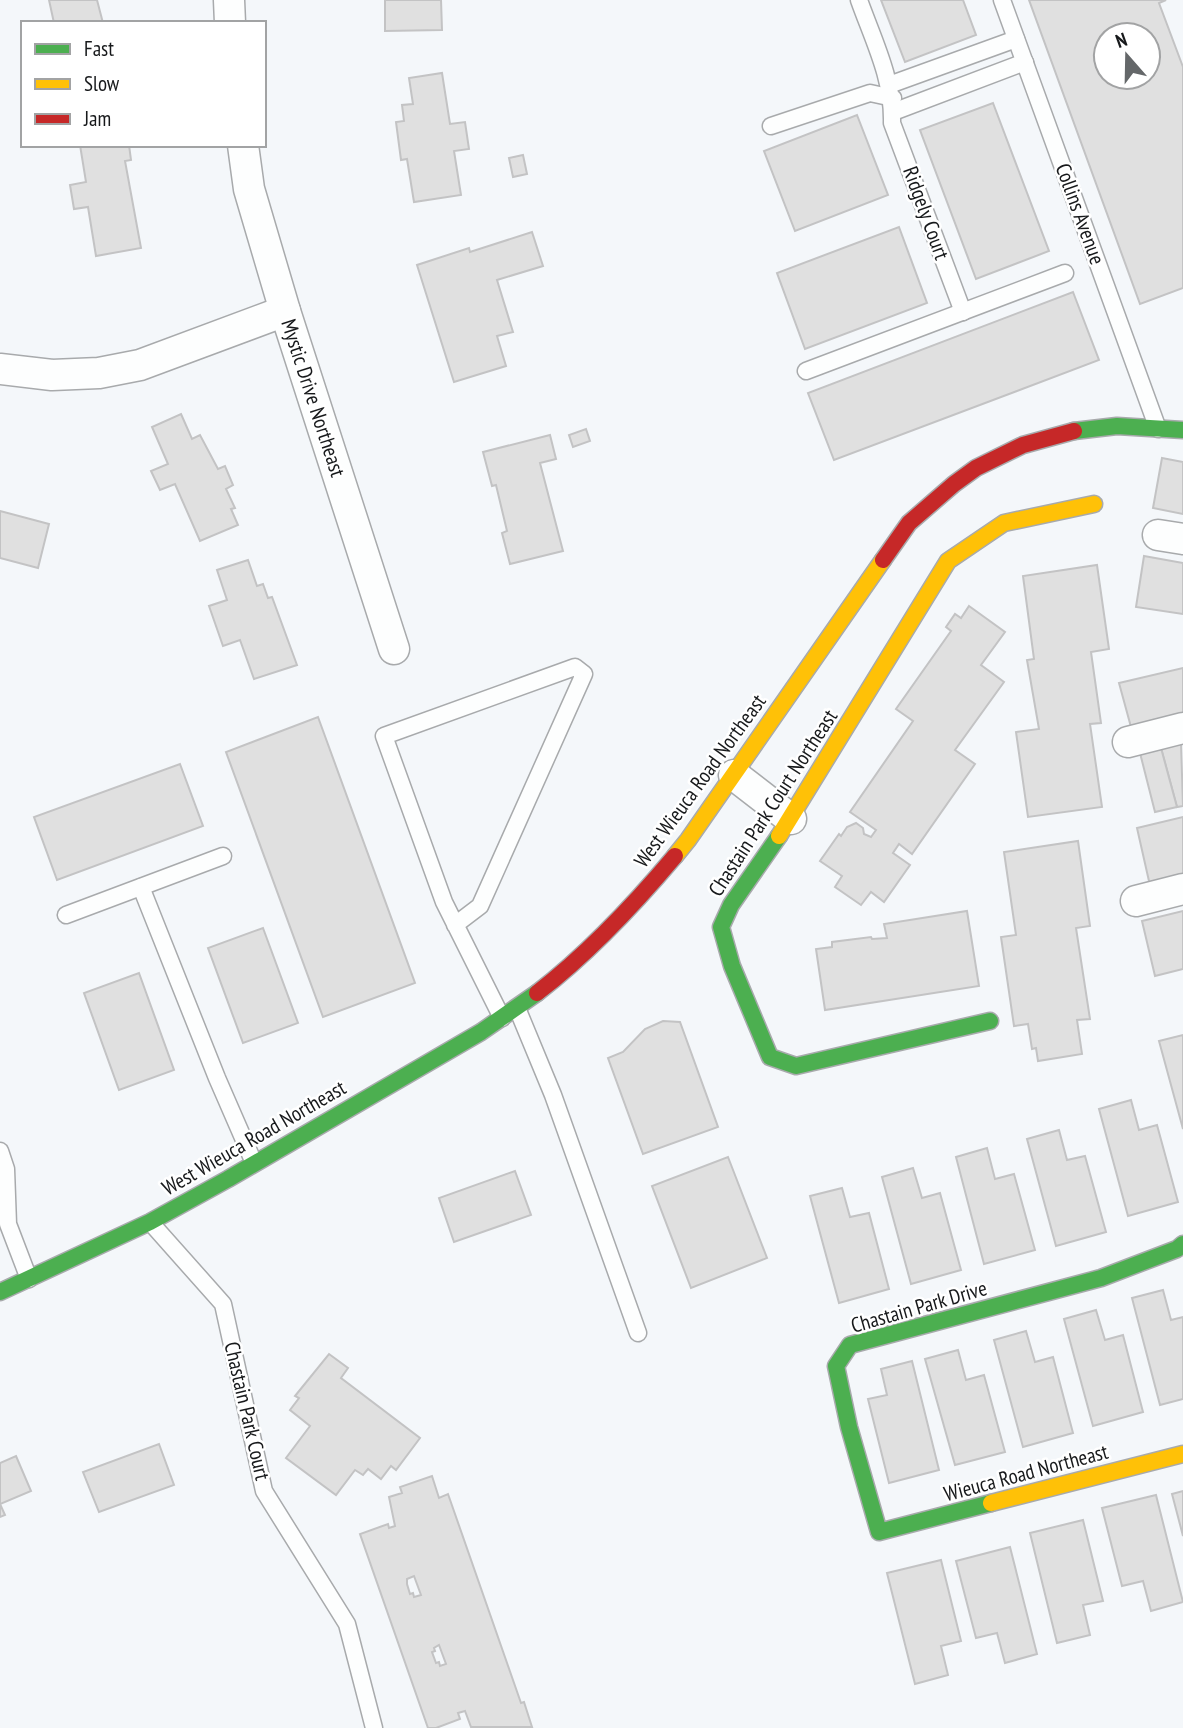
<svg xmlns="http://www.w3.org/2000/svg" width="1183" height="1728" font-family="'PT Sans Narrow',sans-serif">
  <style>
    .building { fill: #e0e0e0; stroke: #c3c3c4; stroke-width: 2; fill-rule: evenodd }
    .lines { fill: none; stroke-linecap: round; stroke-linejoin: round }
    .lane-casing { stroke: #a8aaac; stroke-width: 19 }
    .street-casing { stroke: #a8aaac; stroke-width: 33 }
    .fast-casing { stroke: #a8aaac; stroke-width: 19 }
    .slow-casing { stroke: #a8aaac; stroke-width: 19 }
    .jam-casing { stroke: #a8aaac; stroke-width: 19 }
    .lane { stroke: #fdfefe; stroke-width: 16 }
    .street { stroke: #fdfefe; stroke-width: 30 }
    .fast { stroke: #4caf50; stroke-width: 16 }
    .slow { stroke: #ffc107; stroke-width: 16 }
    .jam { stroke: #c62828; stroke-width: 16 }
    .labels { text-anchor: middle; stroke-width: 5; stroke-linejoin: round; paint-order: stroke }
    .street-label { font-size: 21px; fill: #17191b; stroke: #fff }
  </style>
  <rect width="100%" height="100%" fill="#f4f7fa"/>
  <g class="building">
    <path d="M49 0H97L103 23H54Z"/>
    <path d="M385 0H441L442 30 385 31Z"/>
    <path d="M881 0H963L976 35 905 62Z"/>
    <path d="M1029 0H1166L1159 3 1183 67V288L1140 304ZM1106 35H1148V77H1106Z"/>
    <path d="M442 73 450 124 465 122 469 149 454 151 461 195 414 202 407 159 401 160 396 122 404 121 402 105 413 104 409 78Z"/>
    <path d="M993 103 1049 251 976 279 920 130Z"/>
    <path d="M857 115 888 195 795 231 764 151Z"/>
    <path d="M80 145H129L131 160 125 161 141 248 96 256 88 207 74 209 70 185 86 182Z"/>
    <path d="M523 155 527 174 513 177 509 158Z"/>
    <path d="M899 227 927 303 805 349 777 273Z"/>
    <path d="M532 232 543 266 497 280 513 332 497 336 506 366 454 382 417 265 469 248 470 252Z"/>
    <path d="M1073 292 1099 360 834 460 808 393Z"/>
    <path d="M181 414 192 439 200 435 218 469 225 466 233 485 226 489 235 508 231 509 238 525 200 541 175 484 160 490 151 471 168 464 152 427Z"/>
    <path d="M586 429 590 441 573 447 569 435Z"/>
    <path d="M550 435 556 459 540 463 563 551 510 564 502 533 507 531 496 485 492 486 483 452Z"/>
    <path d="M1162 458 1183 462V514L1153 508Z"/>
    <path d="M0 511 49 524 38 568 0 558Z"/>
    <path d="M1144 556 1183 563V614L1136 607Z"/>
    <path d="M248 560 257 586 263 584 268 598 272 597 297 665 254 679 240 640 223 646 209 606 227 600 217 570Z"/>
    <path d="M1097 565 1109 649 1091 652 1101 723 1090 724 1102 807 1028 817 1016 732 1039 729 1027 660 1034 659 1023 576Z"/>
    <path d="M969 606 1005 632 981 665 1004 682 955 750 975 764 912 854 899 844 893 853 910 865 884 902 871 892 861 905 835 887 842 876 820 861 839 834 841 836 847 827 856 823 863 828 864 834 871 837 876 830 850 812 913 721 896 709 951 631 946 627 955 614 961 618Z"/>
    <path d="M1183 668V714L1131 727 1119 683Z"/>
    <path d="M318 717 415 983 323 1017 226 752Z"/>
    <path d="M1181 743 1183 806 1177 807 1161 748Z"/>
    <path d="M1161 748 1177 807 1155 812 1140 753Z"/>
    <path d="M180 764 203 826 57 880 34 817Z"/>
    <path d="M1183 817V883L1151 890 1137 828Z"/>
    <path d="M1078 841 1090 926 1076 928 1090 1019 1077 1020 1082 1054 1038 1061 1036 1048 1032 1049 1028 1024 1014 1026 1001 937 1016 935 1004 852Z"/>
    <path d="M967 911 979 986 825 1010 816 949 832 947V942L871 937 872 939 887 938 884 924Z"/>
    <path d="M1183 911V969L1155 976 1142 921Z"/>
    <path d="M263 928 298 1023 243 1043 208 948Z"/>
    <path d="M139 973 174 1070 119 1090 84 993Z"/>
    <path d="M663 1021 680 1022 718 1127 643 1154 608 1058 623 1052 645 1029Z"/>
    <path d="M1183 1035V1129L1159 1041Z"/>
    <path d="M1131 1100 1139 1130 1157 1125 1178 1202 1128 1216 1099 1109Z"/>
    <path d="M1059 1130 1067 1160 1085 1156 1106 1232 1056 1246 1027 1139Z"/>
    <path d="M987 1148 995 1179 1014 1174 1035 1250 984 1264 956 1157Z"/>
    <path d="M728 1157 767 1258 691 1288 652 1186Z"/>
    <path d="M913 1168 922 1198 940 1193 961 1270 911 1284 882 1177Z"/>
    <path d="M515 1171 531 1215 454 1242 439 1198Z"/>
    <path d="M842 1188 850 1217 869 1213 889 1289 839 1303 810 1196Z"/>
    <path d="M1163 1290 1171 1320 1183 1317V1399L1160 1405 1132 1298Z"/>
    <path d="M1096 1310 1105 1340 1123 1335 1143 1412 1093 1426 1064 1319Z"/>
    <path d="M1026 1331 1035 1362 1053 1357 1073 1433 1023 1447 994 1340Z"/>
    <path d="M958 1350 966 1380 984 1375 1005 1452 955 1465 925 1359Z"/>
    <path d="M329 1354 348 1368 341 1378 420 1438 396 1470 391 1466 381 1479 368 1469 363 1475 355 1470 336 1495 286 1458 310 1426 290 1410 299 1398 295 1396Z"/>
    <path d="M912 1361 939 1470 889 1483 868 1399 887 1395 881 1369Z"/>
    <path d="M159 1444 174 1485 99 1512 83 1472Z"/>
    <path d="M16 1456 31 1491 0 1504 5 1515 0 1517V1463Z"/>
    <path d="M432 1476 439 1498 448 1494 521 1703 524 1702 532 1727H471L465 1711 458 1713 460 1719 436 1728H428L360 1534 388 1524 389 1528 395 1526 389 1497 402 1493 400 1487ZM414 1576 421 1595 414 1597 413 1593 410 1594 407 1584V1579ZM439 1645 446 1664 440 1666 439 1662 436 1663 432 1652 435 1651 434 1648Z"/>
    <path d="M1183 1491V1536L1172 1494Z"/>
    <path d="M1156 1495 1183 1602 1151 1611 1143 1581 1122 1586 1102 1508Z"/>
    <path d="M1083 1520 1103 1601 1083 1605 1090 1635 1057 1643 1030 1533Z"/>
    <path d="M1010 1547 1037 1654 1005 1663 997 1633 976 1638 956 1561Z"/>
    <path d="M941 1560 961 1641 941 1646 948 1675 915 1684 887 1573Z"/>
  </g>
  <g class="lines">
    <defs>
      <g id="lane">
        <path d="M859 0C874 42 893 78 892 123L963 312"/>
        <path d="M1002 0 1158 429"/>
        <path d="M889 85 1016 39"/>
        <path d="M893 112 1025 62"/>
        <path d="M771 126 870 93 893 98"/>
        <path d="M806 371 1065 273"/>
        <path d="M141 887 217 1078 254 1163"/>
        <path d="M66 915 223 856"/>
        <path d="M455 925 480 906 584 674 575 667 384 736 444 902 502 1018"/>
        <path d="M517 1008 553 1095 638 1333"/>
        <path d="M0 1151 6 1169 8 1224 29 1279"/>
        <path d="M151 1223 223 1304 264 1491 347 1624 374 1728"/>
      </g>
      <g id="street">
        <path d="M229 0 230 23"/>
        <path d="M243 145 249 189 285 311 394 649"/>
        <path d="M0 369 52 375 99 373 140 365 285 311"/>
        <path d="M1158 535 1183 539"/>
        <path d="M1128 742 1183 728"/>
        <path d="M734 775 791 819"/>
        <path d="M1136 901 1183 889"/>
      </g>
      <g id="fast">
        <path d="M1074 431 1117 426 1183 430"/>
        <path d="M779 836 731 905 721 927 732 966 770 1057 796 1066 990 1021"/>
        <path d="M0 1292 150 1222 228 1179 481 1032 537 993"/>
        <path d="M991 1503 879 1532 849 1427 836 1366 850 1345 1101 1278 1177 1249 1183 1244"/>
      </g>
      <g id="slow">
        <path d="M779 836 948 561 1004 523 1094 504"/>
        <path d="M675 856 688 840 883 560"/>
        <path d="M991 1503 1183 1454"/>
      </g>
      <g id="jam">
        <path d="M883 560 909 523 954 484 976 468 1023 445 1074 431"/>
        <path d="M537 993C589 953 633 906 675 856"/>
      </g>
    </defs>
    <use href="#lane" class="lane-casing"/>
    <use href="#street" class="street-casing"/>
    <use href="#fast" class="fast-casing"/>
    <use href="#slow" class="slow-casing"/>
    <use href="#jam" class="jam-casing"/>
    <use href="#lane" class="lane"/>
    <use href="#street" class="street"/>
    <use href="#fast" class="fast"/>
    <use href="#slow" class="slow"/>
    <use href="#jam" class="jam"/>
  </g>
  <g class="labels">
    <g class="street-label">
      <text transform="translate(926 213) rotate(70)" y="7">Ridgely Court</text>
      <text transform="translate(1080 214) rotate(70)" y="7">Collins Avenue</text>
      <text transform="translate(313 398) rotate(72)" y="7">Mystic Drive Northeast</text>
      <text transform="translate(700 781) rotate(-54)" y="7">West Wieuca Road Northeast</text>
      <text transform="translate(773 803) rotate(-57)" y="7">Chastain Park Court Northeast</text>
      <text transform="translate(254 1138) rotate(-30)" y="7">West Wieuca Road Northeast</text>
      <text transform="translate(919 1307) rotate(-16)" y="7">Chastain Park Drive</text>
      <text transform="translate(247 1411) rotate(77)" y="7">Chastain Park Court</text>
      <text transform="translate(1026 1473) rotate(-15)" y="7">Wieuca Road Northeast</text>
    </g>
  </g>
  <rect x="21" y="21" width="245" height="126" fill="#ffffff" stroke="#a2a3a4" stroke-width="2"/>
  <rect x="35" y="44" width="35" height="10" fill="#4caf50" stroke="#a2a3a4" stroke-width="2"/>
  <text x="84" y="56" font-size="21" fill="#17191b">Fast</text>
  <rect x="35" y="79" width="35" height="10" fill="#ffc107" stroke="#a2a3a4" stroke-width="2"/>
  <text x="84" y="91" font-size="21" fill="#17191b">Slow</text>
  <rect x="35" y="114" width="35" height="10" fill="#c62828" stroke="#a2a3a4" stroke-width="2"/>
  <text x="84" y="126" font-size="21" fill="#17191b">Jam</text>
  <g transform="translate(1127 56) rotate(340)"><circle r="33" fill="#ffffff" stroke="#a2a3a4" stroke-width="2"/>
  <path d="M0-5L12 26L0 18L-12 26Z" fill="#646769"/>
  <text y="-10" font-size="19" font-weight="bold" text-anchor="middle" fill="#17191b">N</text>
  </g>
</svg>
